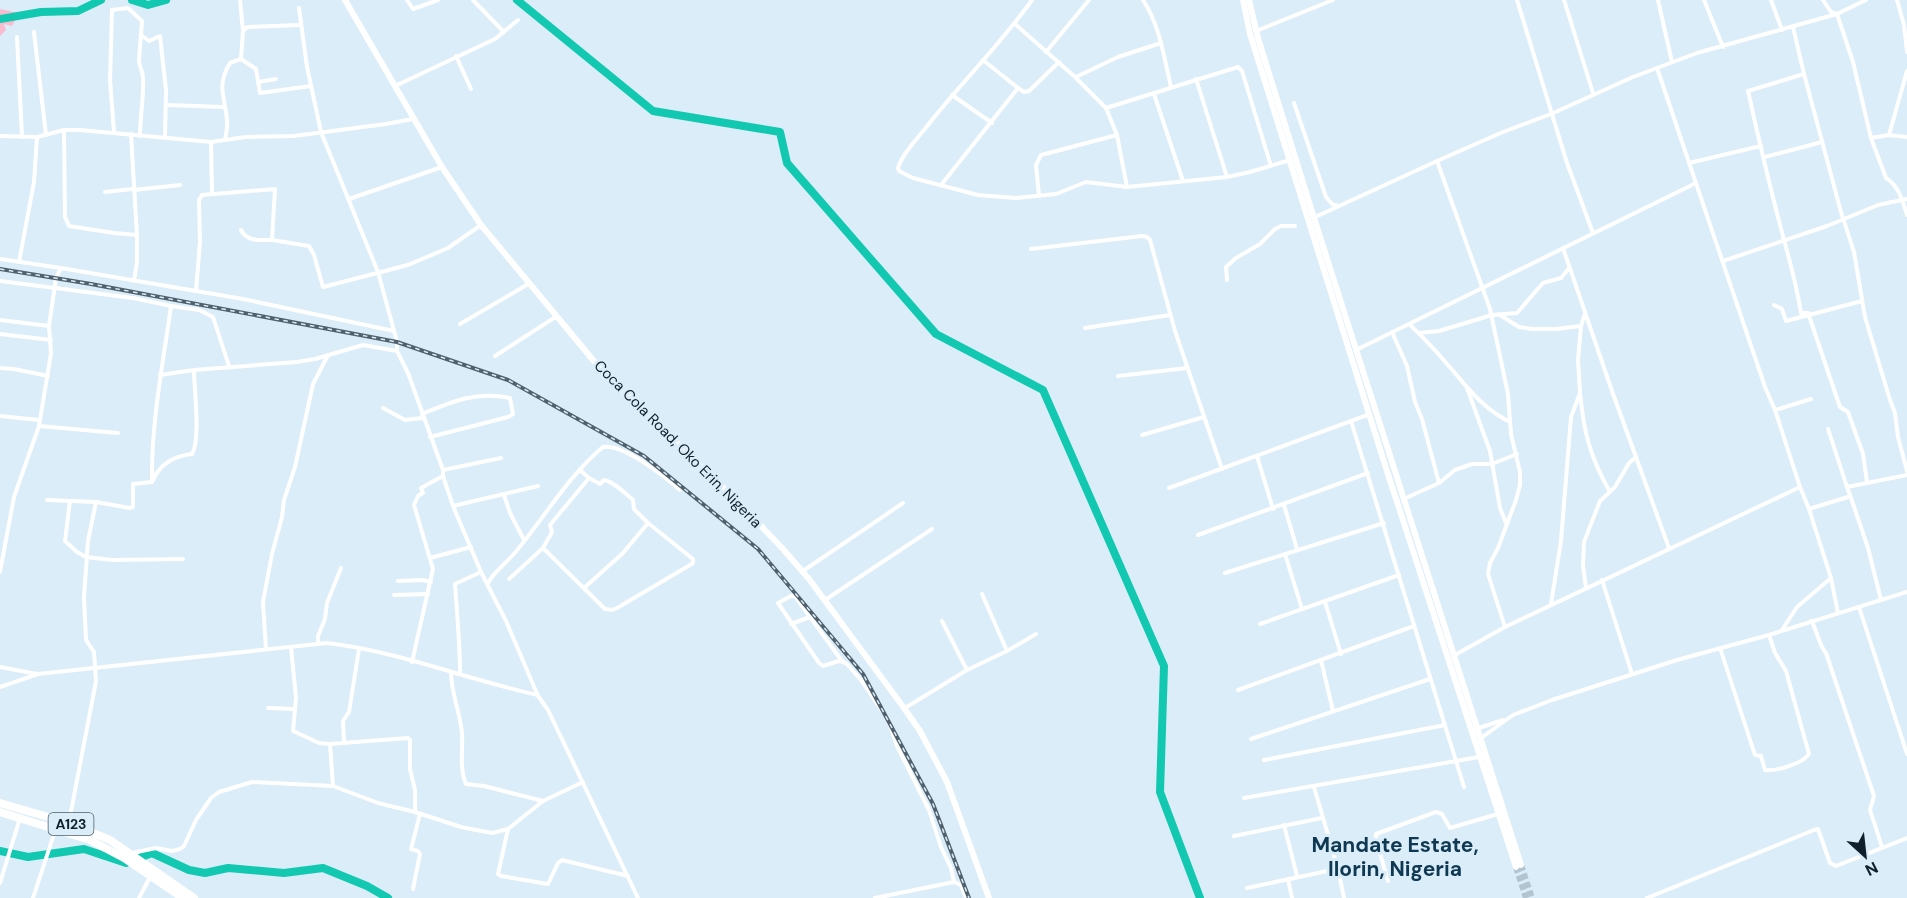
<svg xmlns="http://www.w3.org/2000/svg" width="1907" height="898" font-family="'DM Sans',sans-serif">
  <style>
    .green { fill: #f8bcce }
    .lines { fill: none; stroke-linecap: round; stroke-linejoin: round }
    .river { stroke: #13c8b0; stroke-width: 8 }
    .primary-tunnel { stroke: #b2c4d0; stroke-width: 6; stroke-dasharray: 6 3; stroke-linecap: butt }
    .street { stroke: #fff; stroke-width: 4 }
    .secondary { stroke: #fff; stroke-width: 6 }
    .primary { stroke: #fff; stroke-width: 6 }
    .highway { stroke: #fff; stroke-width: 8 }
    .rail-casing { stroke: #50616d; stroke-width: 4 }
    .rail { stroke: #dbedf9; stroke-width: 1.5; stroke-dasharray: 4.5; stroke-linecap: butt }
    .labels { text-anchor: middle; stroke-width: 6; stroke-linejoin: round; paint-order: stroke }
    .shield { fill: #dbedf9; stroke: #4c5e6a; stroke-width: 1.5 }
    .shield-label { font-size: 14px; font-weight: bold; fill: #0f202c }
    .street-label { font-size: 15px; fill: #0f202c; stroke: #dbedf9 }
    .district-label { font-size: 21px; font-weight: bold; fill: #0f3952; stroke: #dbedf9 }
  </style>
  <rect width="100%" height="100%" fill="#dbedf9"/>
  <path class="green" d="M0 9 19 13 12 26 4 24 6 30 0 36Z"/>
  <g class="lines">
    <g class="river">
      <path d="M132 0 148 5 166 0"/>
      <path d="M517 0 653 111 780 132 787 163 936 334 1043 390 1164 666 1160 792 1200 898"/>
      <path d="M0 19 41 12 78 11 101 0"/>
      <path d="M0 851 28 857 84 849 126 863 152 853 189 870 205 873 228 868 284 873 323 868 367 886 388 898"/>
    </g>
    <g class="primary-tunnel">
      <path d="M1521 865 1532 898"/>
      <path d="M1516 867 1526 898"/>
    </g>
    <g class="street">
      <path d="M240 0 243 31"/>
      <path d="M407 0 413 9 438 0"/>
      <path d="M473 0 504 32"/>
      <path d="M1032 0C999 46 959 85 924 130 915 141 902 155 898 168L899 171 913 178 978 195 1016 198 1056 194 1086 182 1127 187 1227 177 1250 172 1290 160"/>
      <path d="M1143 0C1160 26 1164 57 1171 87"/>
      <path d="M1517 0 1567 163 1593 233"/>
      <path d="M1564 0 1593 93"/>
      <path d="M1658 0 1672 62"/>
      <path d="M1704 0 1723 47"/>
      <path d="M1771 0 1782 30"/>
      <path d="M1823 0 1831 12 1837 14 1853 62 1871 138 1886 178C1898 185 1903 201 1907 215"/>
      <path d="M1897 0 1904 25 1907 52"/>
      <path d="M299 8 307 67 321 132 378 272 397 342V351L408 373 443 470V476L453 506 481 572 506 621 538 696 548 710 638 898"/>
      <path d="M1015 24 1075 77 1106 108 1117 135 1127 187"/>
      <path d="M1793 27 1804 74 1841 212 1854 252 1865 317 1890 400 1895 413 1898 437 1907 471"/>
      <path d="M1256 31 1333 0"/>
      <path d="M34 32 46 135"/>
      <path d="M141 35 149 41 160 36 166 90 165 137"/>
      <path d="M17 37 22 137"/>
      <path d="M1046 52 1089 0"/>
      <path d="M456 56 471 89"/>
      <path d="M241 59 256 69 260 93 311 86"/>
      <path d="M983 60 1018 88"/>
      <path d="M1657 68 1765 387 1775 410 1800 487 1809 509 1831 578 1838 613"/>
      <path d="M1804 74 1748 91C1759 141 1771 191 1784 240 1791 265 1797 288 1801 313H1808L1840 407 1848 412 1863 454 1867 482"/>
      <path d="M1076 77 1118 57 1161 43"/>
      <path d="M1196 79 1227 177"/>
      <path d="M258 82 276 79"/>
      <path d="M395 86 495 39 518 20"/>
      <path d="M1154 94 1183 181"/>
      <path d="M952 95 992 123"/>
      <path d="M1294 103 1326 197 1332 204 1338 206"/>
      <path d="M167 105 224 107"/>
      <path d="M1106 108 1238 67 1242 71 1271 166"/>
      <path d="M64 130 65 217 69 226 114 233 137 235"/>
      <path d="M114 132 110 80 112 10 128 8 142 21 139 60C139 67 143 71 143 78 144 97 140 116 140 136"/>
      <path d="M131 134 137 235V262L134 281"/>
      <path d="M1889 135 1907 71"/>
      <path d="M0 136 37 137 64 130H80L211 142 246 137 294 136 386 124 413 119"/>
      <path d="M1871 138 1889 135 1907 137"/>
      <path d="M225 140C226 134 228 126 227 120 225 96 216 86 230 63L241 59 243 31 247 27 301 25"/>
      <path d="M211 142 212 194"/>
      <path d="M1765 157 1822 142"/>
      <path d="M1437 161 1490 309 1508 394 1511 434 1520 472V485L1516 500 1498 548 1490 563 1488 574 1505 627"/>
      <path d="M1689 163 1761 146"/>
      <path d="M941 185 1018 88 1024 92 1029 91 1059 62"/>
      <path d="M134 190 180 185"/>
      <path d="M105 192 133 189"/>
      <path d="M1039 196 1036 165 1041 155 1117 135"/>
      <path d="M349 199 442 167"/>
      <path d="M1313 218 1437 161 1503 132 1551 114 1633 77 1697 53 1837 14 1866 0"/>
      <path d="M241 230C247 242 260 240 272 240"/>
      <path d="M1563 248 1612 391 1669 548"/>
      <path d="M1031 249 1142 236 1147 237 1150 240 1175 331 1222 469"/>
      <path d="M0 259 61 268"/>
      <path d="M1723 261 1827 226 1878 205 1907 199"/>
      <path d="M19 262 34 182 37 137"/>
      <path d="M1227 280 1226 267 1236 258 1260 244 1275 229 1281 226H1295"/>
      <path d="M0 281 133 298 171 306C163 364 151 423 152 482"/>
      <path d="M196 291 200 242 199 200 202 195 275 189 272 240 309 246 314 255 323 287 408 265 448 248 481 225"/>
      <path d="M1774 305 1782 309 1786 321 1862 301"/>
      <path d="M171 306 199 310 213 317 229 366"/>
      <path d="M1500 315 1519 327 1532 329H1556L1581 326 1585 314"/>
      <path d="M0 320 49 326"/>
      <path d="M460 324 530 283"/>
      <path d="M1409 324C1423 337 1436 351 1448 365 1468 388 1482 408 1510 422"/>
      <path d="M1085 328 1170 315"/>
      <path d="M1392 332 1407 366 1415 402 1422 419 1439 483 1408 497"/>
      <path d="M1419 333 1439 331 1492 315 1517 313 1543 283 1561 278 1569 268"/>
      <path d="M0 334 51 340"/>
      <path d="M1356 350 1696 183"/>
      <path d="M495 356 557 316"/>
      <path d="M0 368 14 369 48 376"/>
      <path d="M160 375 194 370 297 362 315 359 363 345 397 351"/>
      <path d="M1118 376 1187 368"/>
      <path d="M1467 388 1490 451 1500 508 1507 525"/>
      <path d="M1580 393C1584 433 1590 457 1610 492"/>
      <path d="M383 408 405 420 422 418"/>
      <path d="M1775 410 1811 399"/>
      <path d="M422 414C453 401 477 391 510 398L513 414 508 417 430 437"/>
      <path d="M0 416 39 420"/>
      <path d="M1351 421 1464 787"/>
      <path d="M39 426 118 433"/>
      <path d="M1828 429 1847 487"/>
      <path d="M1142 435 1204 417"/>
      <path d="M1257 456 1273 509"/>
      <path d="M443 470 501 458"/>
      <path d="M589 478 600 484 604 480C614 482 625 493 633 500L634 509 648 523"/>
      <path d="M1439 483 1455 470 1472 464H1492L1517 454"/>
      <path d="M1169 488 1370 414"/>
      <path d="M504 495 510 513 524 540"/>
      <path d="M1850 495 1868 548 1881 600"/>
      <path d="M47 500 96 502 130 508 133 507V484L152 482C159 465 173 456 192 454 201 439 194 389 194 370"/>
      <path d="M70 501 65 541 77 552 86 557 112 560 183 559"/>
      <path d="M1284 505 1297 549"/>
      <path d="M453 506 538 486"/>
      <path d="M1809 509 1848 497 1850 495 1847 487 1907 475"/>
      <path d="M1198 535 1368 473"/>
      <path d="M543 548 605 609 612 610 617 608 690 565 693 563V559L648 523 623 553 584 588"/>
      <path d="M1285 554 1302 609"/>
      <path d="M430 558 471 547"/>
      <path d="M803 571 903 503"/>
      <path d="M0 572 14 497 39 426 51 353 49 326 56 278 61 268 243 299 394 331"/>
      <path d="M1225 573 1384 523"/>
      <path d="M509 579 543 548 552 532 550 525 589 478 580 470"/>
      <path d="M1602 580 1632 674"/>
      <path d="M398 581 423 580 431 582"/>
      <path d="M488 583C494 572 504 565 513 555 543 520 567 477 603 447 623 443 665 477 680 490"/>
      <path d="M1586 588 1583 566 1584 542 1600 501 1615 487 1629 463 1636 457"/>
      <path d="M394 595 428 594"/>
      <path d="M825 600 932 529"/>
      <path d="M1325 602 1341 654"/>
      <path d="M1551 604 1561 541 1571 417 1580 393 1578 360 1581 326"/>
      <path d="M1859 607 1907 754"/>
      <path d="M810 617 795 596H791L778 603 819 663 823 666 839 661 846 663 861 680 883 712 890 725 897 746 929 810 941 847 951 868 954 882"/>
      <path d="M942 621 967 670"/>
      <path d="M1811 621C1818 631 1818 644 1826 653L1874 796 1870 810 1882 847"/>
      <path d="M791 624 810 617 842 661"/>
      <path d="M1260 624 1399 575"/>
      <path d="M1782 630 1797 607 1831 578"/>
      <path d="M318 644V636L325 619 327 603 341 568"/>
      <path d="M291 647 296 698 293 731 319 743 330 744 408 738 410 740V769L415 790V812"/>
      <path d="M1720 648 1755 755 1761 756 1765 770C1776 772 1803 763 1809 754L1786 671 1775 653 1769 635"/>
      <path d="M266 649 263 602 272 554 282 517 284 500 295 467 313 384 328 355"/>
      <path d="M1007 651 1036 634"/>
      <path d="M1453 656 1505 627 1800 487"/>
      <path d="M1321 660 1333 711"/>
      <path d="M412 662 433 569 414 505 418 496 423 493 421 488 443 476"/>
      <path d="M0 667 37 674"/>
      <path d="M451 672C451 693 460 712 462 733 463 750 459 768 466 784L484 786 543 801"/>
      <path d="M460 674C460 643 457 614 455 584L481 572"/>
      <path d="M0 687 38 674 327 643C398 651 468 680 538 695"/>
      <path d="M1238 690 1414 626"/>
      <path d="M268 708 294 709"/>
      <path d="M905 708 967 670 1007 651 982 594"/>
      <path d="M1476 729 1503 720"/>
      <path d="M1481 738 1513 715 1552 700 1677 660 1769 635 1907 592"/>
      <path d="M1251 739 1430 679"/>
      <path d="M344 742 343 721 349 712 359 649"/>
      <path d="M330 744 333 786"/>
      <path d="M1264 760 1445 725"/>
      <path d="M1314 787 1338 869 1344 898"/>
      <path d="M1244 798 1479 757"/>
      <path d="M69 822 96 681 94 652 86 640 84 597 88 541 96 502"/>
      <path d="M1284 825 1297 876"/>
      <path d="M508 829 498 874 501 876 548 884 558 863 562 860 628 876"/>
      <path d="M1234 836 1322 818"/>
      <path d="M132 853 156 848 172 851 180 849 184 846 196 820 211 798 219 792 252 782 333 786 378 803 415 812 461 827 492 833 508 829 543 801 583 782"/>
      <path d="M1288 879 1292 898"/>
      <path d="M1388 881 1376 839V834L1436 812 1442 814 1450 828 1498 814"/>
      <path d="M0 883 20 818"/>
      <path d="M1247 888 1337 869"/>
      <path d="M413 889 420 854 418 851 411 849 420 814"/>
      <path d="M33 898 55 831"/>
      <path d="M139 898 150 877"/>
      <path d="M875 898 954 882 961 885 966 898"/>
      <path d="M1647 898 1814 830 1818 829 1830 863 1836 866 1907 838"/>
    </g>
    <path class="secondary" d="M345 0 442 167 481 225 603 372 739 503 783 549 809 579 904 708 920 731 947 782 989 898"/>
    <g class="primary">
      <path d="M1243 0 1250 34 1386 468 1516 867"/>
      <path d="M1249 0 1258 38 1314 218 1521 865"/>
    </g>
    <g class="highway">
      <path d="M0 803 69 823 110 840 194 898"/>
      <path d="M0 812 90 840 124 858 183 898"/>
    </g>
    <defs>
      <path id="rail" d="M0 269 91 284 397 342 508 380 644 456 758 549 863 674 933 804 969 898"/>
    </defs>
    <use href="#rail" class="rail-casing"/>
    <use href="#rail" class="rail"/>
  </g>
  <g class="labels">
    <rect class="shield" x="48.5" y="813" width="45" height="22" rx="4.5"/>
    <g class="shield-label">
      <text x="71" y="829">A123</text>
    </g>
    <g class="street-label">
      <text transform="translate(678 444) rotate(45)" y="5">Coca Cola Road, Oko Erin, Nigeria</text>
    </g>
    <g class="district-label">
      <text x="1395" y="852">Mandate Estate,<tspan x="1395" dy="24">Ilorin, Nigeria</tspan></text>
    </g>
  </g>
  <g transform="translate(1865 856) rotate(153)" stroke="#dbedf9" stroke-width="4.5" paint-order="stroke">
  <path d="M0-4.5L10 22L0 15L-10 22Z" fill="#0f202c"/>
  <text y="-9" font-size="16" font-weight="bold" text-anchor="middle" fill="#0f202c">N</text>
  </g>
</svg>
